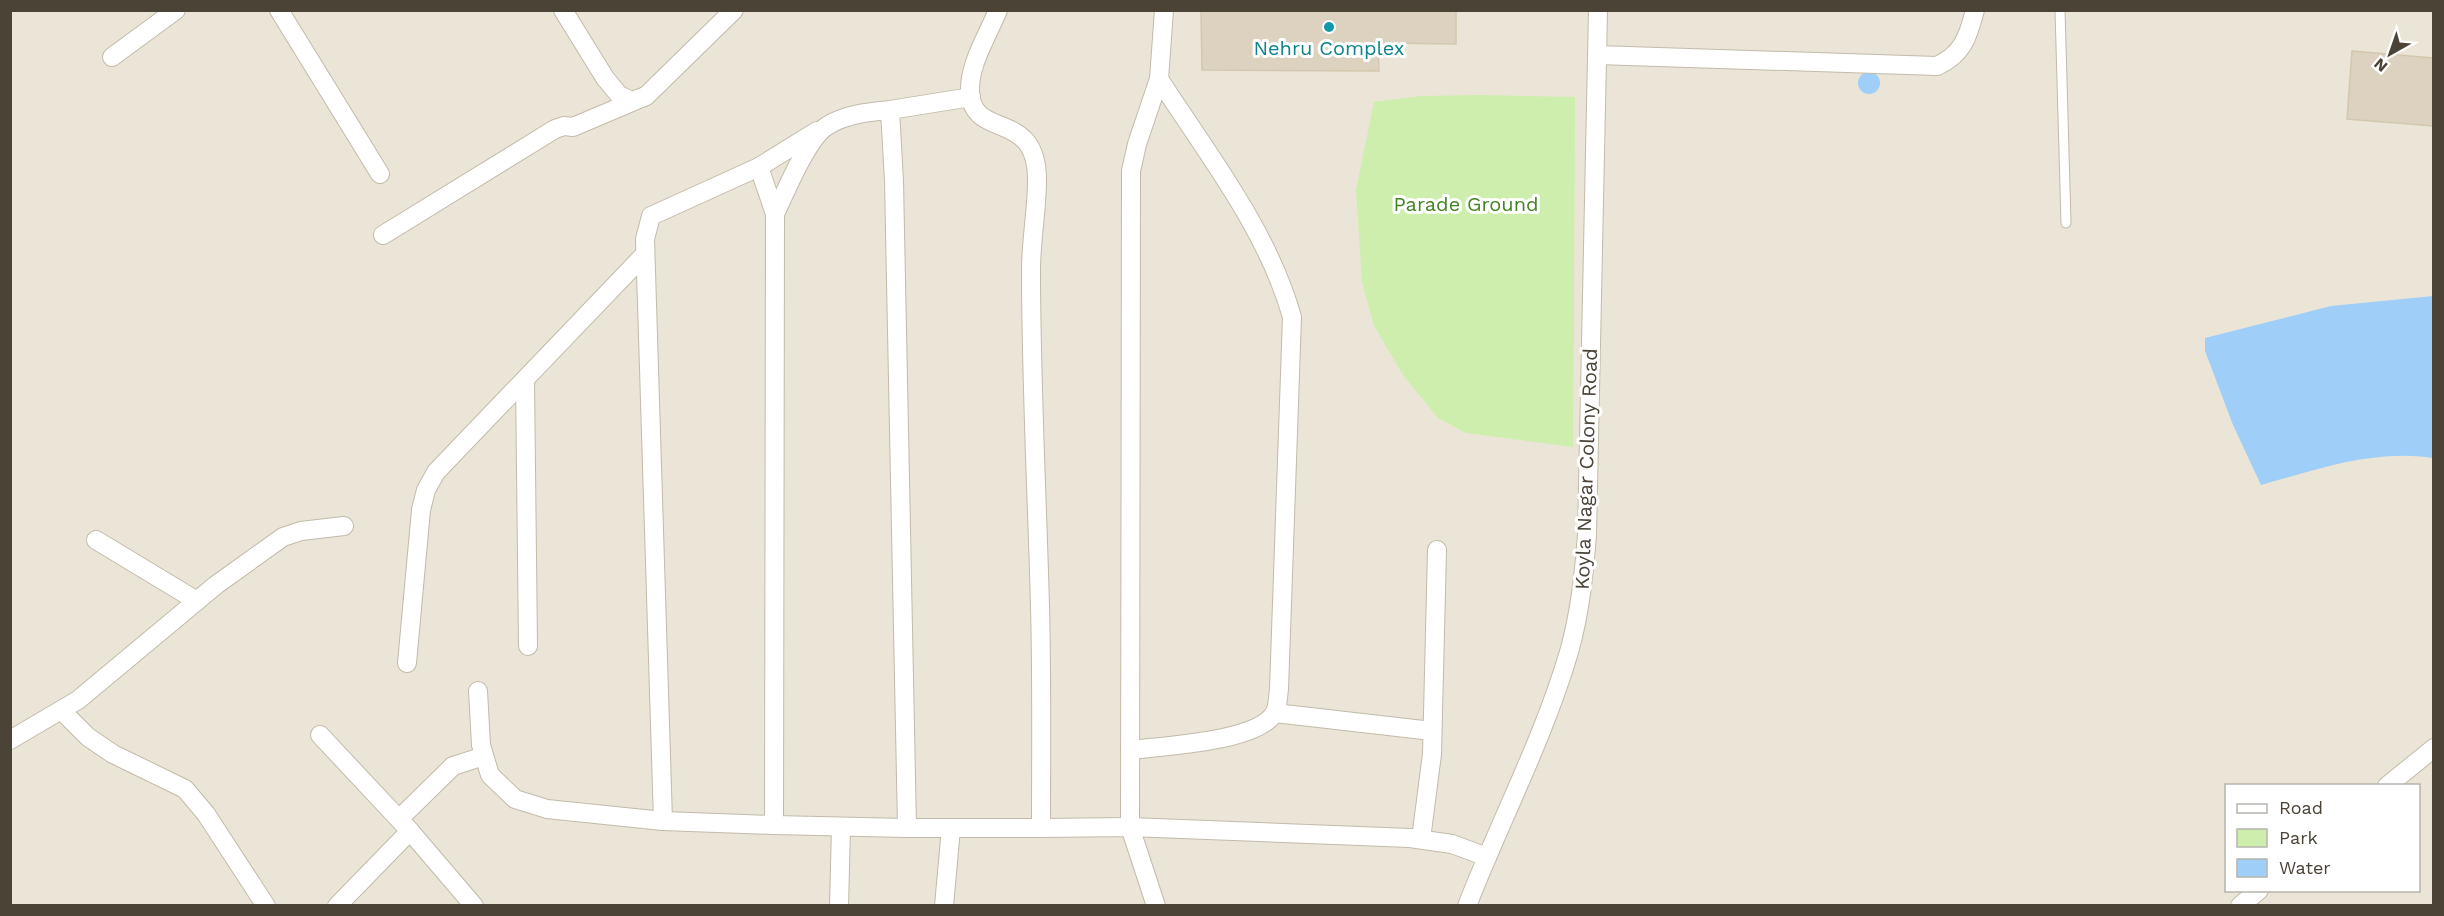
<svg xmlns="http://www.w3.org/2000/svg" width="2444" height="916" font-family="'Work Sans',sans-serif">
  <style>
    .residential { fill: #eae5d6; fill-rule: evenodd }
    .green { fill: #ceeead }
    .water { fill: #9fcff8 }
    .building { fill: #dcd2bf; stroke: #d4c7af; stroke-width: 1.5 }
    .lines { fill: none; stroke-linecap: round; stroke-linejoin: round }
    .lane-casing { stroke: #c2bbaa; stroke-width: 11 }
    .street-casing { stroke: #c2bbaa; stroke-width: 20 }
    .lane { stroke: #fff; stroke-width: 9 }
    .street { stroke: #fff; stroke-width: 18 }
    .culture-dot { fill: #0f9aa8; stroke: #fff; stroke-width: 2 }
    .labels { text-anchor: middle; stroke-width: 6; stroke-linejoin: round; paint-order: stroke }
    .culture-label { font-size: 20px; fill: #0d838f; stroke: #fff }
    .park-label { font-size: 20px; fill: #428322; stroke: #fff }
    .street-label { font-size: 20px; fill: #4a4336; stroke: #fff }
  </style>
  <rect width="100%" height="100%" fill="#f6f2e8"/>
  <path class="residential" d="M10 11H2433V905H11ZM2226 786H2418V890H2226Z"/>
  <path class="green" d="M1480 95 1575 97 1573 447 1466 433 1438 418 1403 375 1374 326 1362 282 1356 190 1374 102 1422 96Z"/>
  <g class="water">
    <circle cx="1869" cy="83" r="11"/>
    <path d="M2433 296V458C2373 449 2319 469 2261 485L2233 425 2205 351V338L2331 306Z"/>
  </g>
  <g class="building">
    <path d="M1201 10H1456V44L1378 43 1379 71 1202 70Z"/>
    <path d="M2352 51 2433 58V126L2347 119Z"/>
  </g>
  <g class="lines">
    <defs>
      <path id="lane" d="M2060 10 2066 223"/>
      <g id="street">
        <path d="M279 10 380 174"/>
        <path d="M563 10 605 78 619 95 632 101 646 96 734 10"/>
        <path d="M998 10C988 35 969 64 970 91 972 142 1037 107 1037 180 1037 210 1031 240 1031 270 1031 382 1037 494 1040 606 1042 680 1041 754 1041 828L1130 827 1410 838 1452 844 1487 857"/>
        <path d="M1597 55 1937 66C1963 54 1968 37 1975 10"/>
        <path d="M112 57 176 10"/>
        <path d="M890 110C869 112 845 114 827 126 808 137 785 193 775 214L774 825 907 828 894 181 890 110 971 97"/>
        <path d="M759 167 775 214"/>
        <path d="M383 235 555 129 564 126 573 127 646 96"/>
        <path d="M525 380 528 646"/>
        <path d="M96 540 197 601"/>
        <path d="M407 663 421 510 426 490 436 472 645 254"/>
        <path d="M478 691 481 745 490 775 515 799 547 809 663 821 774 825"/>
        <path d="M62 711 88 737 113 754 185 789 206 814 266 906"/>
        <path d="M1275 713 1432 731"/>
        <path d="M320 735 410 831 474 906"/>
        <path d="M10 740 78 700 216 585 283 537 301 531 344 526"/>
        <path d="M1130 750C1161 746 1260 742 1275 712 1278 706 1278 696 1279 689L1292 317C1267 229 1208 155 1159 79"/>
        <path d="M2387 786 2434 748"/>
        <path d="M399 819 453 766 484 756"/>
        <path d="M663 821 645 239 651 216 759 167 817 131"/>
        <path d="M907 828H1041"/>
        <path d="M1421 839 1432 754 1437 550"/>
        <path d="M337 906 410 831"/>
        <path d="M839 906 841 827"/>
        <path d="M944 906 951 828"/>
        <path d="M1156 906 1130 827 1131 171 1137 144 1159 79 1164 10"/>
        <path d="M1467 906C1500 821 1543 740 1569 652 1580 613 1584 574 1587 535L1598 10"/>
        <path d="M2240 906 2259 890"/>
      </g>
    </defs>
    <use href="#lane" class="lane-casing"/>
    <use href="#street" class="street-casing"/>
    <use href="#lane" class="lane"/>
    <use href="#street" class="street"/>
  </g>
  <circle class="culture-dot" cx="1329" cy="27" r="6"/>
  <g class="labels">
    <g class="culture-label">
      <text x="1329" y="55">Nehru Complex</text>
    </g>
    <g class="park-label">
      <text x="1466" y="211">Parade Ground</text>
    </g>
    <g class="street-label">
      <text transform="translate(1586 469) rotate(-88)" y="7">Koyla Nagar Colony Road</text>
    </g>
  </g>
  <rect width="2444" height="916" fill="none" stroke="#4a4336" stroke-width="24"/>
  <rect x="2225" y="784" width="195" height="108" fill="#ffffff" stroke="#b7b4af" stroke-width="1.5"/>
  <rect x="2237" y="804" width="30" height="9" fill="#ffffff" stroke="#b7b4af" stroke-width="1.5"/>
  <text x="2279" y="814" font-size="18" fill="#4a4336">Road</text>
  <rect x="2237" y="829" width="30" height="18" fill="#ceeead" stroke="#b7b4af" stroke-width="1.5"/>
  <text x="2279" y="844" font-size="18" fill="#4a4336">Park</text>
  <rect x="2237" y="859" width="30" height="18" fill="#9fcff8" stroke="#b7b4af" stroke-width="1.5"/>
  <text x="2279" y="874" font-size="18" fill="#4a4336">Water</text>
  <g transform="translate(2390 54) rotate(220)" stroke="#ffffff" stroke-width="4.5" paint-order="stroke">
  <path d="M0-4.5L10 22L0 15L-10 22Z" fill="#4a4336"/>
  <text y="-9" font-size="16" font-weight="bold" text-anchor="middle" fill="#4a4336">N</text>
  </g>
</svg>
